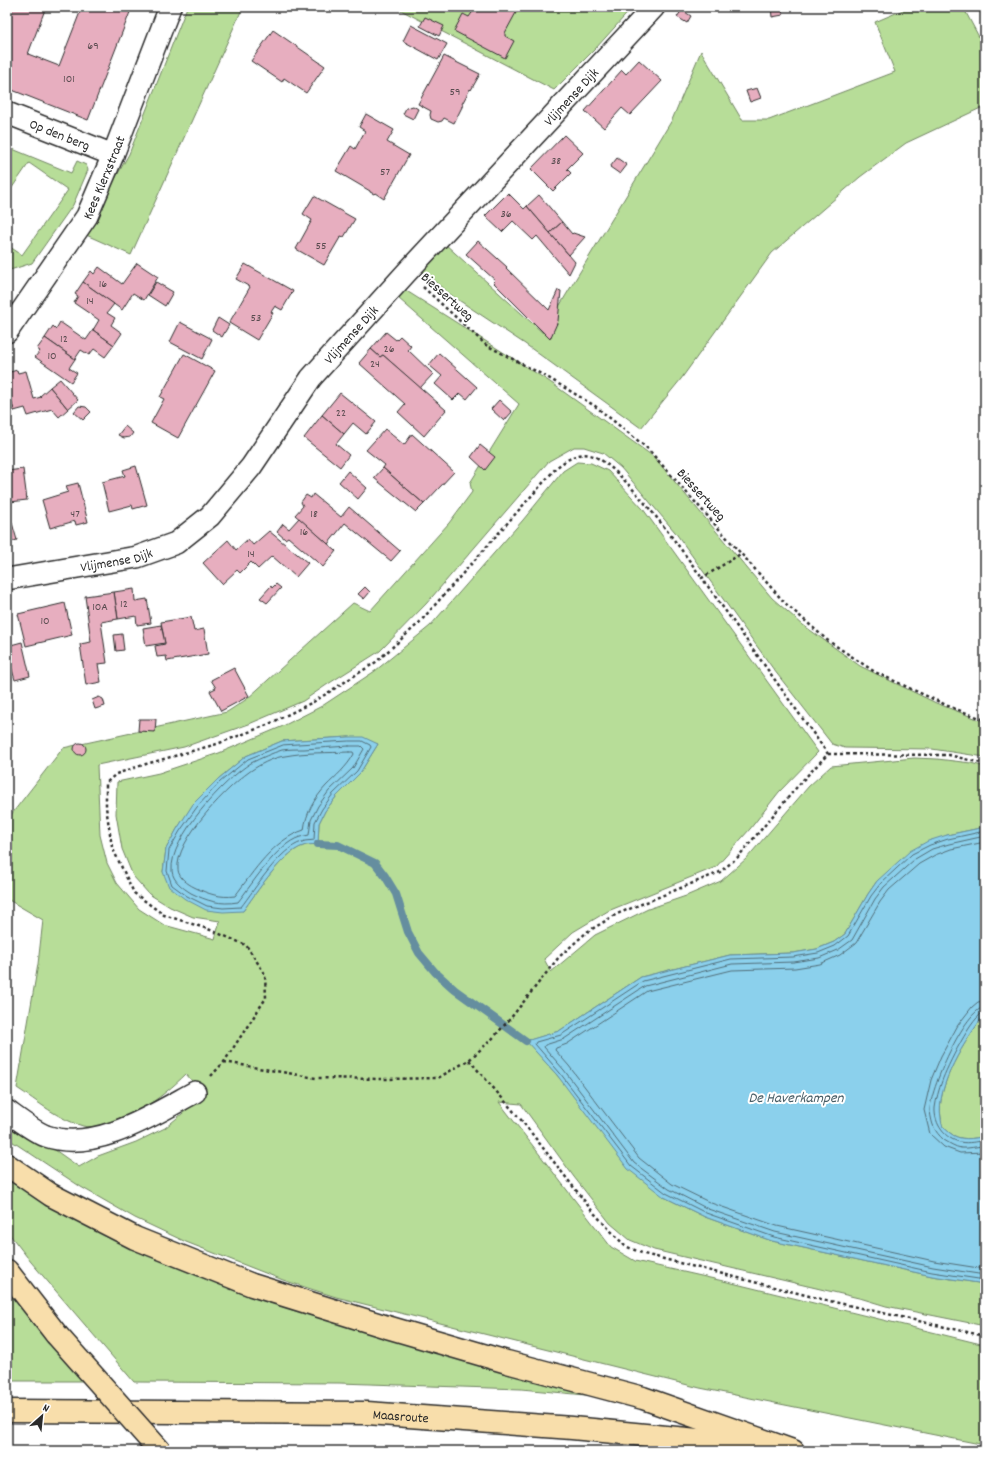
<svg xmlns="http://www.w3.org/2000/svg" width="992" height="1458" font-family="Dekko,sans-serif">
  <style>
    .green { fill: #b7dd98; stroke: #718462; fill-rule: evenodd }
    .water { fill: #8bd0ec; stroke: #658e9f }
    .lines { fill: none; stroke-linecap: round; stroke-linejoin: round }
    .shore { stroke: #516d78; stroke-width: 1 }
    .stream { stroke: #658e9f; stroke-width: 8 }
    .building { fill: #e7aebf; stroke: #2b2b2b }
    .street-casing { stroke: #2b2b2b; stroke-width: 24 }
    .highway-casing { stroke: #2b2b2b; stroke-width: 25 }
    .path { stroke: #2b2b2b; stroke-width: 2.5; stroke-dasharray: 3 3; stroke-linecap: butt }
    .street { stroke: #fff; stroke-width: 21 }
    .highway { stroke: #f8deab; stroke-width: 22 }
    .highway-bridge-casing { stroke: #2b2b2b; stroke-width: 25; stroke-linecap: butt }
    .highway-bridge { stroke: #f8deab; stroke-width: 22 }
    .labels { text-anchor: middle; stroke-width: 4; stroke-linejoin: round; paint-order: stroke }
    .number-label { font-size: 12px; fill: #5a4c50 }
    .street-label { font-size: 14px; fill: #2b2b2b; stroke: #fff }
    .water-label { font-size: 15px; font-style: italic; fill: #485d65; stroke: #fff }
  </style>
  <rect width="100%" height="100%" fill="#fff"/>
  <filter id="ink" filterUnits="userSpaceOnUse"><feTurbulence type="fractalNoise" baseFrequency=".025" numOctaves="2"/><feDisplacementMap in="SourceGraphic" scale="8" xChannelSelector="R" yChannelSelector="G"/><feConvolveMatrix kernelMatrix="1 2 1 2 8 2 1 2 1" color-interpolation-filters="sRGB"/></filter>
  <g filter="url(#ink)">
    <g class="green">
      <path d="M187 7H243L131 255 84 234 129 154Z"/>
      <path d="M395 7H633L596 48 554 90Z"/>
      <path d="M910 7H963L979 37 985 33V106L906 143 860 177 772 253 681 379 641 428 525 344 451 295 424 273 423 268 444 243 543 333 672 120 701 51 742 120H769L895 72 875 22Z"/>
      <path d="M10 148 71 173 77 161 86 165 88 170 73 205 32 263 7 271V245L22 255 68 190 29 163 7 195V153Z"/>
      <path d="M405 290 550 382 654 457 772 598 803 625 860 666 936 703 985 722V757L932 749 845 748 832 744 774 670 675 532 621 468 603 453 584 447H574L549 461 426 604 380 651 328 684 303 701 249 724 184 747 97 765 100 835 107 863 117 883 139 909 164 925 215 939 220 921 193 917 170 907 149 894 133 876 122 849 116 814 117 782 159 773 219 753 281 727 322 706 375 671 430 626 523 520 563 471 577 462 591 463 608 471 643 509 818 752 779 792 750 829 716 867 608 911 573 932 544 959 551 972 595 935 648 909 686 896 721 881 746 859 809 786 831 766 914 758 937 759 971 763 985 767V827L947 835 877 881 868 894 845 934 834 942 817 949 793 953 730 955 641 977 559 1031 527 1041 664 1197 705 1217 772 1241 932 1276 985 1284V1326L886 1306 863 1299 654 1250 630 1240 610 1223 574 1177 521 1104 499 1102 611 1247 635 1261 732 1283 985 1345V1445L700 1388 336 1297 283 1280 186 1242 135 1218 81 1187 7 1138V1116L79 1167 98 1156 136 1142 165 1128 189 1108 205 1096 186 1074C165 1095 115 1135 83 1126 59 1120 37 1101 17 1088L38 964 43 920 7 899V820L63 748 227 712 247 699 353 603 370 611 449 523 472 492 470 483 519 404 398 298ZM349 737 378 744 360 773 336 797 325 811 319 823 318 844C313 844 307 844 303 846 282 853 256 893 243 911L163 872 166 849 177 829 193 805 218 779 246 756 282 741Z"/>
      <path d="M985 1014V1136C974 1139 959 1141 950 1133 948 1131 945 1129 943 1127 942 1125 941 1121 941 1118 935 1086 966 1039 985 1014Z"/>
      <path d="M7 1172 121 1242 248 1296 359 1330 607 1397 521 1389 339 1383 134 1382 31 1262 7 1231Z"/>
      <path d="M7 1291 84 1381H7Z"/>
    </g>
    <g class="water">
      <path d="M349 737H363L378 744 360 773 336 797 325 811 319 823 318 844C313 845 307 844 303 846 282 853 256 893 243 911L223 912 206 910 185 899 169 887 163 872 166 849 177 829 193 804 218 779 246 756 282 741Z"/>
      <path d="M985 827V1014C966 1039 935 1086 941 1118 941 1121 942 1125 943 1127 945 1129 948 1131 950 1133 959 1141 974 1139 985 1136V1284L932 1276 772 1241 705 1217 664 1197 628 1169 557 1075 526 1041 559 1031 641 977 730 955 793 953 817 949 834 942 845 934 868 894 877 881 910 851 928 841 947 835Z"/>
    </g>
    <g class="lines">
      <g class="shore">
        <path d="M349 741H362L370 745 371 747 357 771 333 794 322 809 315 822 314 840C310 841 306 840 302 842 280 848 255 889 241 907L223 908 207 906 187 896 172 885 167 871 169 850 180 831 197 807 220 782 248 759 283 745Z"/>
        <path d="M349 746H361L364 749 353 768 329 791 318 806 311 820 309 835C306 836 303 836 300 837 277 844 253 883 238 902 220 905 207 901 191 893 183 888 173 881 172 871 169 838 225 779 251 763 261 758 272 753 282 750 289 749 297 749 304 749 319 748 334 747 349 746Z"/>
        <path d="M349 752H353L354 754C347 767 336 776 326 786 314 799 306 813 304 830 273 840 254 871 235 896 220 898 208 894 194 887 188 884 179 878 178 870 174 841 230 783 255 768 263 763 275 757 285 756 306 752 328 753 349 752Z"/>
        <path d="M985 831 948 839 930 845 912 854 881 883 871 896 848 936 835 946 818 953 793 957 731 959 643 981 561 1035 536 1042 535 1044 560 1073 631 1166 666 1193 706 1213 774 1237 932 1272 985 1280"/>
        <path d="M985 836 949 844 932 849 915 859 884 887 875 899 852 940 838 950 819 958 794 962 732 964 645 986 564 1039 545 1045 544 1047 564 1070 634 1163 669 1189 708 1209 775 1232 933 1267 985 1275"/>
        <path d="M985 842 951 849 935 855 919 864 889 890 880 902 856 943 840 955 820 964 795 968 732 970 647 991 567 1044 556 1048 555 1050 569 1066 639 1158 672 1184 711 1203 777 1226 934 1261 985 1269"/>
        <path d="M985 1001 978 1002 972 1007 958 1025 941 1056 931 1080 924 1110 930 1134 944 1147 960 1153 985 1152"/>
        <path d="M985 1007C965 1008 929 1091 930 1111 932 1125 934 1131 944 1140 949 1143 955 1147 961 1148 968 1149 977 1146 985 1146"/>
        <path d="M985 1012C973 1013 946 1069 942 1081 939 1089 936 1100 935 1108 934 1124 945 1139 960 1142 968 1144 978 1141 985 1141"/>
      </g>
      <path class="stream" d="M318 844 338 845 375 863 385 876 396 894 408 932 419 953 435 972 455 990 526 1041"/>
    </g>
    <g class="building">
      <path d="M7 7H46L28 54 59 66 82 7H132L88 120 7 88Z"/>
      <path d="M476 7H519L505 33V36L514 41 505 58 454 31 463 14 469 17Z"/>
      <path d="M771 7H782L783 15 772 17Z"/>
      <path d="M682 10 691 16 687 23 677 17Z"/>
      <path d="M425 17 444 26 439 36 420 26Z"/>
      <path d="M411 25 447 44 438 60 403 41Z"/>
      <path d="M273 30 325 66 306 93 284 78 282 82 251 61Z"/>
      <path d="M444 56 480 74 471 90 470 89 462 104 463 105 454 123 444 118 442 121 438 122 431 119 430 115 431 111 418 104Z"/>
      <path d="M639 60 662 81 630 115 622 108 604 128 585 111 622 70 626 74Z"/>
      <path d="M757 88 761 98 750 102 746 91Z"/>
      <path d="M413 106 418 109 413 119 403 114 406 108Z"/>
      <path d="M366 114 394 130 387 142 409 155 384 199 375 193 374 194 370 192V191L336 171 351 146 355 149 365 131 359 127Z"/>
      <path d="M564 135 583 153 567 169 571 173 553 191 531 169Z"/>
      <path d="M617 158 627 165 620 174 610 167Z"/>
      <path d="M508 193 524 209 527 206 575 262 569 274 537 236 533 240 513 221 502 232 485 216Z"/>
      <path d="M539 195 562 222 550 233 527 206Z"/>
      <path d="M314 196 355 219 344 237 341 236 324 265 296 249 312 220 303 214Z"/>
      <path d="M562 222 572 234 573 233 585 237 569 255 550 233Z"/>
      <path d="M478 241 507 267 506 268 549 310 558 290 561 291 558 321 550 339 493 282 495 280 466 254Z"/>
      <path d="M137 263 158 277 144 300 133 293 122 310 83 282 91 271 94 274 99 267 122 284Z"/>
      <path d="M245 264 293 291 282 310 275 306 271 312 273 313 257 340 229 323 250 287 236 279Z"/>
      <path d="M83 282 114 304 107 313 115 318 111 325 122 333 114 345 93 330 99 320 74 303 78 296 75 294Z"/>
      <path d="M156 282 173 292 165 306 148 295Z"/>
      <path d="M218 318 229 325 222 337 212 330Z"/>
      <path d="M60 322 86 340 93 330 114 345 105 357 94 349 89 355 81 350 75 359 45 338 53 326 56 329Z"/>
      <path d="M180 322 212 339 202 359 170 342Z"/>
      <path d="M386 332 396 340 400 336 411 346 408 350 433 374 420 388 383 355 380 357 371 349Z"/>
      <path d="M45 338 75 359 69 368 77 373 71 382 35 357 40 351 37 349Z"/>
      <path d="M371 349 380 357 383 355 446 410 424 436 398 412 405 404 359 363Z"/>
      <path d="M439 353 477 387 467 399 460 393 453 400 435 384 442 376 429 365Z"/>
      <path d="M184 354 215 371 178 438 151 423 164 399 160 397Z"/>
      <path d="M17 370 18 373 26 371 34 399 41 397 40 396 50 387 68 409 59 417 52 409 28 416 25 408 14 411 7 386V373Z"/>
      <path d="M60 379 78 400 68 409 50 387Z"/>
      <path d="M7 386 14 411 7 413Z"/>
      <path d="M340 393 376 422 366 434 353 423 344 434 322 415Z"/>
      <path d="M499 400 512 412 504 421 491 409Z"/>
      <path d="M79 406 86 407 91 412 83 420 74 412Z"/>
      <path d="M322 415 344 434 336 444 349 455 340 467 304 438Z"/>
      <path d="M125 426 133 433 130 437 124 438 118 435Z"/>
      <path d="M385 429 404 445 412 434 454 472 424 504 383 468 385 465 366 450Z"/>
      <path d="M480 445 495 457 485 470 471 457Z"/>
      <path d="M136 466 147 505 133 509 132 505 109 511 102 482 125 476 123 470Z"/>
      <path d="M383 468 424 504 416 512 374 478Z"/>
      <path d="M23 469 27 500 10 502 7 471Z"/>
      <path d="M348 471 367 488 358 499 339 482Z"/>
      <path d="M78 483 88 522 76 525 75 521 50 528 42 500 68 492 66 486Z"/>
      <path d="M313 494 341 517 349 507 400 551 391 561 345 523 328 544 295 515 303 506 301 502 306 495 311 498Z"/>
      <path d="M7 506 17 540 7 543Z"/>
      <path d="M299 518 336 551 323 567 288 537 285 539 277 532 283 524 289 529Z"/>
      <path d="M269 531 308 563 296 577 272 556 258 569 251 562 240 573 237 570 222 584 203 563 228 540 236 550 248 539 253 545Z"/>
      <path d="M276 584 281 588 267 603 260 598 271 586 272 588Z"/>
      <path d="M365 587 370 592 364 599 358 594Z"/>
      <path d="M134 589 135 601 147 599 151 623 137 625 136 616 118 619 114 592Z"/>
      <path d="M114 592 118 619 101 622 107 663 98 664 101 682 86 685 80 644 91 642 85 596Z"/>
      <path d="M65 603 72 635 26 646 18 614Z"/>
      <path d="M191 617 194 631 204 629 208 654 167 661 166 656 157 657 155 646 165 644 161 622Z"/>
      <path d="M161 625 165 643 146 646 143 628Z"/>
      <path d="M122 634 124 650 116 651 114 635Z"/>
      <path d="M22 642 30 676 15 680 11 666 7 667V646Z"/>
      <path d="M234 668 249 696 221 711 210 691 216 688 211 680Z"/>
      <path d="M99 697 103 699 105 706 95 709 92 700Z"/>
      <path d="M139 719H156L155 732 138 731Z"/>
      <circle cx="80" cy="749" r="6"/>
    </g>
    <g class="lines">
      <defs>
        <g id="street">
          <path id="s1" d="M7 113 113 155"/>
          <path id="s2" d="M7 332 87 216 113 155 170 7"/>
          <path id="s3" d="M7 579 137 557 176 543 210 516 251 467 311 378 406 273 654 7"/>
          <path d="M7 1111C18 1119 33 1131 46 1136 95 1153 153 1115 195 1092"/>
        </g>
        <g id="highway">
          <path d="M7 1165 51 1195 135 1238 252 1285 387 1327 507 1362 643 1398 793 1451"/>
          <path d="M7 1271 56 1334"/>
          <path id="s4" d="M7 1411 367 1413 572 1428 750 1445"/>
        </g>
      </defs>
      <use href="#street" class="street-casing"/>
      <use href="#highway" class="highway-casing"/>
      <g class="path">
        <path d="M423 287 486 345 547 377 595 406 647 448 785 603 827 640 875 672 948 706 985 720"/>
        <path d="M828 754 949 755 985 764"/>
        <path d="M469 1060 522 1121 593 1212 625 1246 644 1254 821 1299 985 1336"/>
        <path d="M224 1062 316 1078 384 1079 438 1078 469 1060 492 1039 510 1019 559 957 587 932 617 914 720 872 738 857 802 781 828 754 702 578 742 553"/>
        <path d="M211 1076 224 1062 266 998 265 974 246 945 208 929 164 915 134 893 112 847 106 807V783L116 774 146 764 217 744 267 725 315 701 376 662 419 623 557 467C567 460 577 452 590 455 619 461 683 552 702 578"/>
      </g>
      <use href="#street" class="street"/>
      <use href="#highway" class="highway"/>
      <defs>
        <path id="highway-bridge" d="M56 1334 160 1451"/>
      </defs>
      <use href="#highway-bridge" class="highway-bridge-casing"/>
      <use href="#highway-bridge" class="highway-bridge"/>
    </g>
  </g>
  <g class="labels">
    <g class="number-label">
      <text x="93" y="49">69</text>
      <text x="69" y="82">101</text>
      <text x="455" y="95">59</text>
      <text x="556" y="164">38</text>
      <text x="385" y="175">57</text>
      <text x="506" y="217">36</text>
      <text x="321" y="249">55</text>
      <text x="103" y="287">16</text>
      <text x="90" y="304">14</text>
      <text x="256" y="321">53</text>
      <text x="64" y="342">12</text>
      <text x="389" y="352">26</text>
      <text x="52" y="359">10</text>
      <text x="375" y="367">24</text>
      <text x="341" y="416">22</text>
      <text x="75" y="517">47</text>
      <text x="314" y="517">18</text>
      <text x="304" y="535">16</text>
      <text x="251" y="557">14</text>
      <text x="124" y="607">12</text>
      <text x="100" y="610">10A</text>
      <text x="45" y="624">10</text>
    </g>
    <g class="street-label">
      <text dy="5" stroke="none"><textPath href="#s3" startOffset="771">Vlijmense Dijk</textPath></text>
      <text dy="5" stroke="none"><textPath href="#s1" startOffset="57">Op den berg</textPath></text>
      <text dy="5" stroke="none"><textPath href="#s2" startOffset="183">Kees Klerxstraat</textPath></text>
      <text transform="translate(448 296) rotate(42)" y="5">Biessertweg</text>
      <text dy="5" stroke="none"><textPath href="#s3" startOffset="447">Vlijmense Dijk</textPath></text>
      <text transform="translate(702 494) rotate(48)" y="5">Biessertweg</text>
      <text dy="5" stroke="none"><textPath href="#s3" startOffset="111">Vlijmense Dijk</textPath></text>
      <text dy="5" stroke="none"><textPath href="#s4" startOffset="394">Maasroute</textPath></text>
    </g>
    <g class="water-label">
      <text x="796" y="1102">De Haverkampen</text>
    </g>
  </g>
  <rect width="992" height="1458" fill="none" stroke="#fff" stroke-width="24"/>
  <rect x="12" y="12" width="968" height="1434" fill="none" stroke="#2b2b2b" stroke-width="1.5" filter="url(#ink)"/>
  <g transform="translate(42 1416) rotate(27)" stroke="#ffffff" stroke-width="3" paint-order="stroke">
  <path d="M0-3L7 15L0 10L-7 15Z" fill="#2b2b2b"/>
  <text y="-6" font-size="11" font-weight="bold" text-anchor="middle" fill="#2b2b2b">N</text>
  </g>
</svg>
